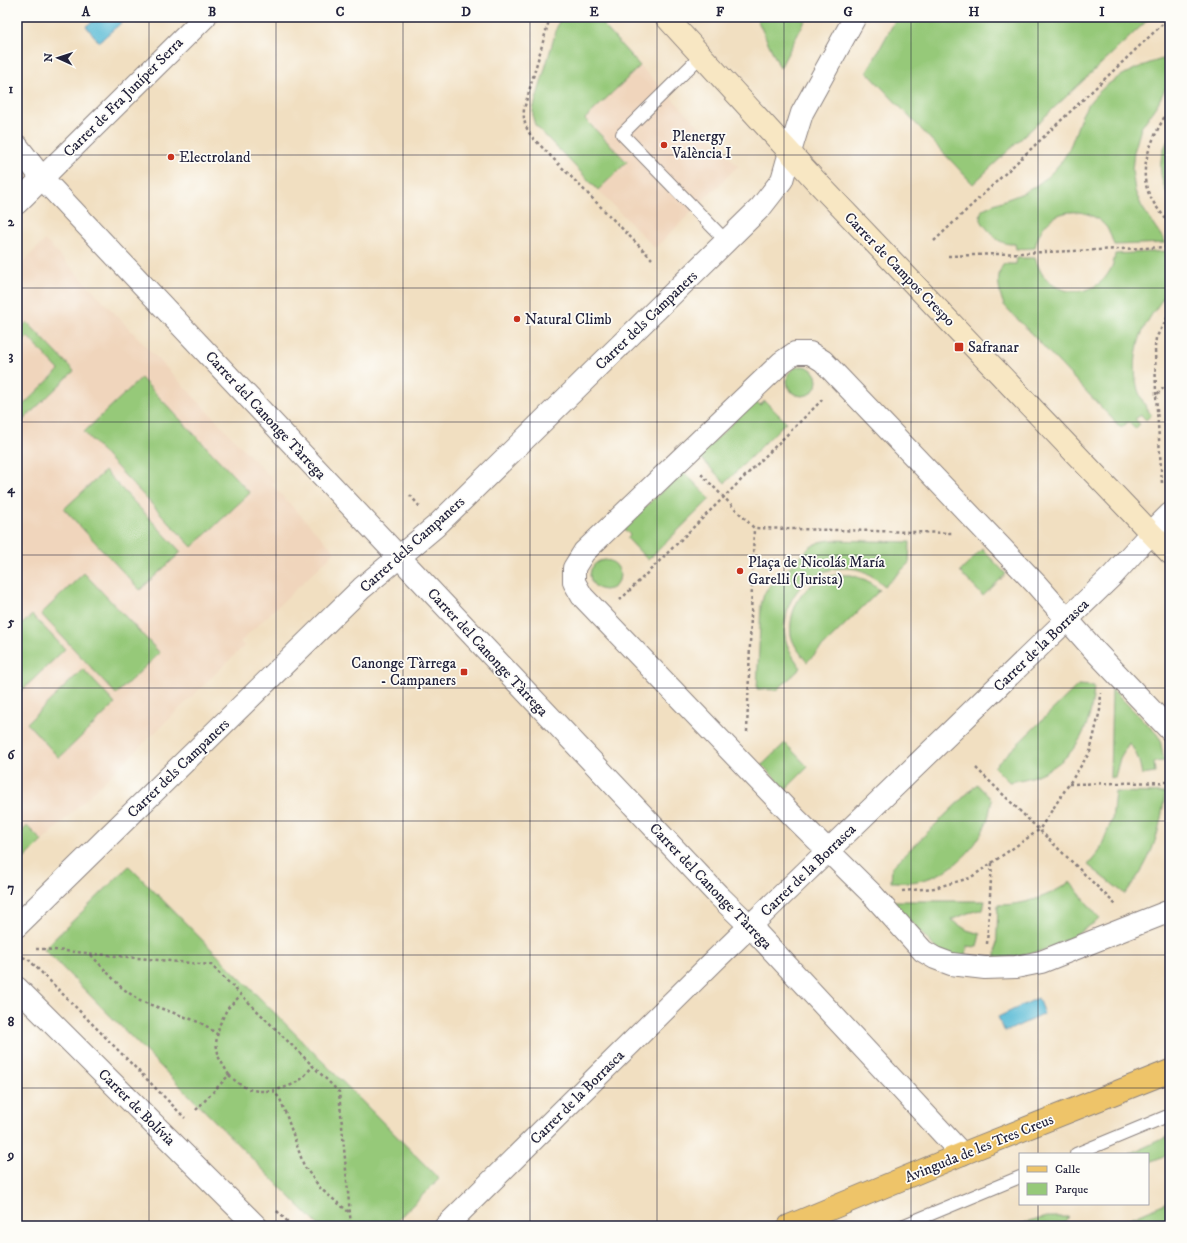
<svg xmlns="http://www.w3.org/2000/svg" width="1187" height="1243" font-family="'IM FELL DW Pica',serif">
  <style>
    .built { fill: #f0d5bc }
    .green { fill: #96c979; stroke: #5c765a }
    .water { fill: #56bad5; stroke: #3c6e88 }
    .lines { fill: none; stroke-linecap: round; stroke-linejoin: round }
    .lane-casing { stroke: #8a807e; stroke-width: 14 }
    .street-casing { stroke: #8a807e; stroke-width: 24 }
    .secondary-casing { stroke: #8a807e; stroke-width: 24 }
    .primary-casing { stroke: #8a807e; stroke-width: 24 }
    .path { stroke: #8a807e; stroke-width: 2.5; stroke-dasharray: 3 3; stroke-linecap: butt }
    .lane { stroke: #fff; stroke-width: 12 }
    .street { stroke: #fff; stroke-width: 22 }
    .secondary { stroke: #f8e7c3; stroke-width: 22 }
    .primary { stroke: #eec469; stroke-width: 22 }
    .grid { fill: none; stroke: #22223b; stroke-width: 1; stroke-opacity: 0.55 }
    .poi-dot { fill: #c8321e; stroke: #fdfcf7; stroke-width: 1.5 }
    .labels { text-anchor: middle; stroke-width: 3.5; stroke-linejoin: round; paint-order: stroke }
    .street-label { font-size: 15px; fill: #22223b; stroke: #fdfcf7 }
    .poi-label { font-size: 15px; fill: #22223b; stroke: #fdfcf7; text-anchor: start }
    .neatline { fill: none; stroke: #22223b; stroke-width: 1.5 }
    .grid-label { font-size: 13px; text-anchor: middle; font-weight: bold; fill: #22223b }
  </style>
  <rect width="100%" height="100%" fill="#fdfcf7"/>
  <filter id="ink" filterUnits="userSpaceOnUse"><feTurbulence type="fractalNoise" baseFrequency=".025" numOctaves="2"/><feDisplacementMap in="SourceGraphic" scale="8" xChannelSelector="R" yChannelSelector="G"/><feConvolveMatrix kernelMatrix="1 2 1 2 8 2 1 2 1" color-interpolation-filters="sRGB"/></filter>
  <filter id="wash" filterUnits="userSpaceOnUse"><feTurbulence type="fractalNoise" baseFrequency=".012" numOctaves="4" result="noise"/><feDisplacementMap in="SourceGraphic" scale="16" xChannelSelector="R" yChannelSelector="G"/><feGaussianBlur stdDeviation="0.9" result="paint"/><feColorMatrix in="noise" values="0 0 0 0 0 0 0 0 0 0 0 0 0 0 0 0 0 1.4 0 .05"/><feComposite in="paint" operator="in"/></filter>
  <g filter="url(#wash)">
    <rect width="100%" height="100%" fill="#f1dfc1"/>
    <g class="built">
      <path d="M640 66 738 166 655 248 598 190 627 162 585 119Z"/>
      <path d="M45 240 274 481 271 484 335 552 240 642 244 646 17 866V268Z"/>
    </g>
    <g class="green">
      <path d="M560 17H596L640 66 585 119 627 162 598 190 535 125 533 118V110Z"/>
      <path d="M756 17H807L780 68Z"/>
      <path d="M897 17H1151L973 184 867 72Z"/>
      <path d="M1166 58 1167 69 1166 87 1158 103 1141 128 1134 152 1132 170 1135 191 1142 207 1166 243 1114 245C1112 239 1110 233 1107 228 1093 209 1063 206 1047 223 1040 230 1037 239 1035 248L1016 249 1015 244C1010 244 1005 244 1000 241 996 239 993 236 991 233 984 225 976 218 983 209 996 202 1010 199 1023 193 1035 187 1046 179 1055 169 1071 153 1074 134 1082 115 1097 83 1134 67 1166 58Z"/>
      <path d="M1170 137V199C1158 178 1157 157 1170 137Z"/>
      <path d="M1169 251C1170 260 1172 273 1170 282 1167 296 1156 307 1149 319 1136 339 1132 367 1138 390 1141 399 1146 407 1151 415L1146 420 1141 415 1135 419 1140 424 1135 429 1128 422 1121 428 1004 305C999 293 995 274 1004 264H1016L1017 258H1035C1038 266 1041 274 1047 280 1065 298 1097 294 1109 272 1113 266 1114 260 1115 254Z"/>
      <path d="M27 322 74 371 17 426V411L59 370 28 337 17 347V332Z"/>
      <circle cx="802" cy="381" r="15"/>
      <path d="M141 378 250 493 192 547 84 432Z"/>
      <path d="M755 401 760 405 765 401 786 422 725 483 699 456Z"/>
      <path d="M105 471 181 552 140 590 64 509Z"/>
      <path d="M683 471 710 499 648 560 627 538 630 535 623 528Z"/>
      <path d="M831 540 910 542 909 563 885 586C876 579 867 571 856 569 824 563 791 584 786 617 784 625 784 633 786 641 789 651 795 660 801 668L777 690 757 689 761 605 764 594 767 589 809 548 819 542Z"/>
      <path d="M982 549 1006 574 983 596 960 572Z"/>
      <circle cx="605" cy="575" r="15"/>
      <path d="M84 573 160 653 116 694 41 614Z"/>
      <path d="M834 575H851L866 580 880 590 807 662C801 654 793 645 791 635 789 619 795 600 807 589 814 582 825 578 834 575Z"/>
      <path d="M32 615 65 649 17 695V629Z"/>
      <path d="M83 669 115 704 59 758 27 723Z"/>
      <path d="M1078 685 1094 686C1091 741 1064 774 1009 782L994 767Z"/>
      <path d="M1112 689 1156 733 1160 739 1164 761 1154 762 1155 773 1142 775C1140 763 1137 752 1129 743L1120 758 1115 777 1110 778Z"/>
      <path d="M785 743 808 767 786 789 762 765Z"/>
      <path d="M977 784 992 800C990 808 989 818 985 826 974 852 949 874 922 880 912 883 901 882 891 882L892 867Z"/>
      <path d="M1115 792 1165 793C1162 819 1156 846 1143 868 1138 877 1131 886 1125 894L1088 865 1099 852 1112 820Z"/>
      <path d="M27 826 42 841 17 866V837Z"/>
      <path d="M129 866 439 1179 391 1226H319L44 949Z"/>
      <path d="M1070 882 1100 919C1079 933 1058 946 1034 953 1022 956 1009 957 996 959L998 905C1025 905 1048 897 1070 882Z"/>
      <path d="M892 901H985L983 909 968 913 951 920 967 930 980 934 977 947 967 946 966 957 939 952Z"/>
      <path d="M1170 1136V1153L1148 1163V1154H1129Z"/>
      <path d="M1170 1201V1226H1112Z"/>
      <path d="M1046 1217H1069L1060 1226H1015Z"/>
    </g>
    <g class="water">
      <path d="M99 17H128L99 42 86 26Z"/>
      <path d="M1038 998 1044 1014 1005 1032 998 1017Z"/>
    </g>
  </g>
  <g filter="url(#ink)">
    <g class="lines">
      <defs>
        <g id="lane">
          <path d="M702 55 622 134 726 241"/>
          <path d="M1076 1154 1170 1115"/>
          <path d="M902 1226 1020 1177"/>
        </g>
        <g id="street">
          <path d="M17 146 42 178 399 557 718 895 750 926 962 1154"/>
          <path d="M17 203 205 17"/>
          <path d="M1170 730 1095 651 1036 584 823 361 810 353H795L782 362 584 552 574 568V582L582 596 795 818 871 893 923 951 935 958 951 964 985 968 1016 967 1041 962 1170 911"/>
          <path d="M17 926 362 588 436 526 761 207 782 180 790 152 802 113 855 17"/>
          <path d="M17 988 256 1226"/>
          <path d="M446 1226 715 960 1113 575 1151 533 1170 514"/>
        </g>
        <path id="secondary" d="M666 17 815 180 1170 553"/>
        <path id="primary" d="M789 1226 962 1154 1170 1071"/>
      </defs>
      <use href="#lane" class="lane-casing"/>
      <use href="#street" class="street-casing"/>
      <use href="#secondary" class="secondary-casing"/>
      <use href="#primary" class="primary-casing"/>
      <g class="path">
        <path d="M550 17 524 109C523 120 525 127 532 137L652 259"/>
        <path d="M1164 23 1170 29"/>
        <path d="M1170 107C1156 132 1136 165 1149 194 1153 204 1163 215 1170 224"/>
        <path d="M934 241 1170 17"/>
        <path d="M948 256 1170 247"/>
        <path d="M1156 395 1155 347 1156 338 1170 313"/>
        <path d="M701 474 754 528 953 533"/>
        <path d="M1162 483 1156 395 1170 382"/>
        <path d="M410 495 420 507"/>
        <path d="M620 600 824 398"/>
        <path d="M747 732 754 528"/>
        <path d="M976 768 1116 905"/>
        <path d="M1069 784 1170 782"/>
        <path d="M902 891 934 888 970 878 1039 830 1090 752 1100 710 1101 693"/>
        <path d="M987 944 992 863"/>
        <path d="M36 949H44L211 965 339 1092 351 1226"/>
        <path d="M17 955 28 959 45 976 185 1118"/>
        <path d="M91 955 121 987 140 1001 191 1019 205 1025 218 1035"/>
        <path d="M229 1075 219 1058 216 1043 219 1026 227 1009 241 995"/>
        <path d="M273 1090 280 1099 287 1117 304 1166 321 1189 350 1213"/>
        <path d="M196 1110 229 1075C235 1081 241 1086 249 1089 265 1094 287 1089 300 1080 305 1076 309 1070 313 1066"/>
        <path d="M277 1211 292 1226"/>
      </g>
      <use href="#lane" class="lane"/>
      <use href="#street" class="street"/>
      <use href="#secondary" class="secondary"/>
      <use href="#primary" class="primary"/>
    </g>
  </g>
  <path class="grid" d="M149 17V1226M276 17V1226M403 17V1226M530 17V1226M657 17V1226M784 17V1226M911 17V1226M1038 17V1154M17 155H1170M17 288H1170M17 422H1170M17 555H1170M17 688H1170M17 821H1170M17 955H1170M17 1088H1170M1038 1204V1226"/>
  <g class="poi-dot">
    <circle cx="664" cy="145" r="4"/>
    <circle cx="171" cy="157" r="4"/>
    <circle cx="517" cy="319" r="4"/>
    <rect x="954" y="342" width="10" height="10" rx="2"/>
    <circle cx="740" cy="571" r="4"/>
    <rect x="460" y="668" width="8" height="8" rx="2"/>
  </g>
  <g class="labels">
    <g class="street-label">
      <text transform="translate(123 97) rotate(-45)" y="5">Carrer de Fra Juníper Serra</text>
      <text transform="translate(900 269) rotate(46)" y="5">Carrer de Campos Crespo</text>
      <text transform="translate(646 320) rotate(-44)" y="5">Carrer dels Campaners</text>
      <text transform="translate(266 415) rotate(47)" y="5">Carrer del Canonge Tàrrega</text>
      <text transform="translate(412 544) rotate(-42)" y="5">Carrer dels Campaners</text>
      <text transform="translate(1041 645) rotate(-44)" y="5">Carrer de la Borrasca</text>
      <text transform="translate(488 652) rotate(47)" y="5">Carrer del Canonge Tàrrega</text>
      <text transform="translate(178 768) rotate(-44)" y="5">Carrer dels Campaners</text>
      <text transform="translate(808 870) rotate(-44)" y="5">Carrer de la Borrasca</text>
      <text transform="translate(711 886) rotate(46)" y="5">Carrer del Canonge Tàrrega</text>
      <text transform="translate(577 1097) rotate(-45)" y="5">Carrer de la Borrasca</text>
      <text transform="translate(137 1107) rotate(45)" y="5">Carrer de Bolívia</text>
      <text transform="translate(979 1148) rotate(-22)" y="5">Avinguda de les Tres Creus</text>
    </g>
    <g class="poi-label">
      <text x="672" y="141">Plenergy<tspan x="672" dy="17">València I</tspan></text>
      <text x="179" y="162">Electroland</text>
      <text x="525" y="324">Natural Climb</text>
      <text x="968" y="352">Safranar</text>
      <text x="748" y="567">Plaça de Nicolás María<tspan x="748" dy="17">Garelli (Jurista)</tspan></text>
      <text x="456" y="668" text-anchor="end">Canonge Tàrrega<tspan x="456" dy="17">- Campaners</tspan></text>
    </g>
  </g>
  <rect width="1187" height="1243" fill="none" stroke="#fdfcf7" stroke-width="44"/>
  <rect x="1019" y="1153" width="130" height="52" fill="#fdfcf7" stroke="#a5a5ac"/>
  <rect x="1027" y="1166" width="20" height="6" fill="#eec469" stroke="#a5a5ac"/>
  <text x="1055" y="1173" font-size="12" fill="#22223b">Calle</text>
  <rect x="1027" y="1183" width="20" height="12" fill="#96c979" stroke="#a5a5ac"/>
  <text x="1055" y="1193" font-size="12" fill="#22223b">Parque</text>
  <g transform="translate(58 58) rotate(273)" stroke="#fdfcf7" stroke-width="3" paint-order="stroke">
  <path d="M0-3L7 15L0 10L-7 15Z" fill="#22223b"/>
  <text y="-6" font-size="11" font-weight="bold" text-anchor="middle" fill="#22223b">N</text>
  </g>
  <rect x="22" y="22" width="1143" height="1199" class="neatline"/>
  <g class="grid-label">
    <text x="86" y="16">A</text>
    <text x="212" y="16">B</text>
    <text x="340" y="16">C</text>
    <text x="466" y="16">D</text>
    <text x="594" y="16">E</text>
    <text x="720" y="16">F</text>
    <text x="848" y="16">G</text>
    <text x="974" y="16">H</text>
    <text x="1102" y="16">I</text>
    <text x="11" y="93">1</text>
    <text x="11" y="226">2</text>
    <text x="11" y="360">3</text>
    <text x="11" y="493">4</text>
    <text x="11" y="626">5</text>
    <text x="11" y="759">6</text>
    <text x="11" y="892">7</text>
    <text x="11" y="1026">8</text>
    <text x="11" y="1159">9</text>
  </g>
</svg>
